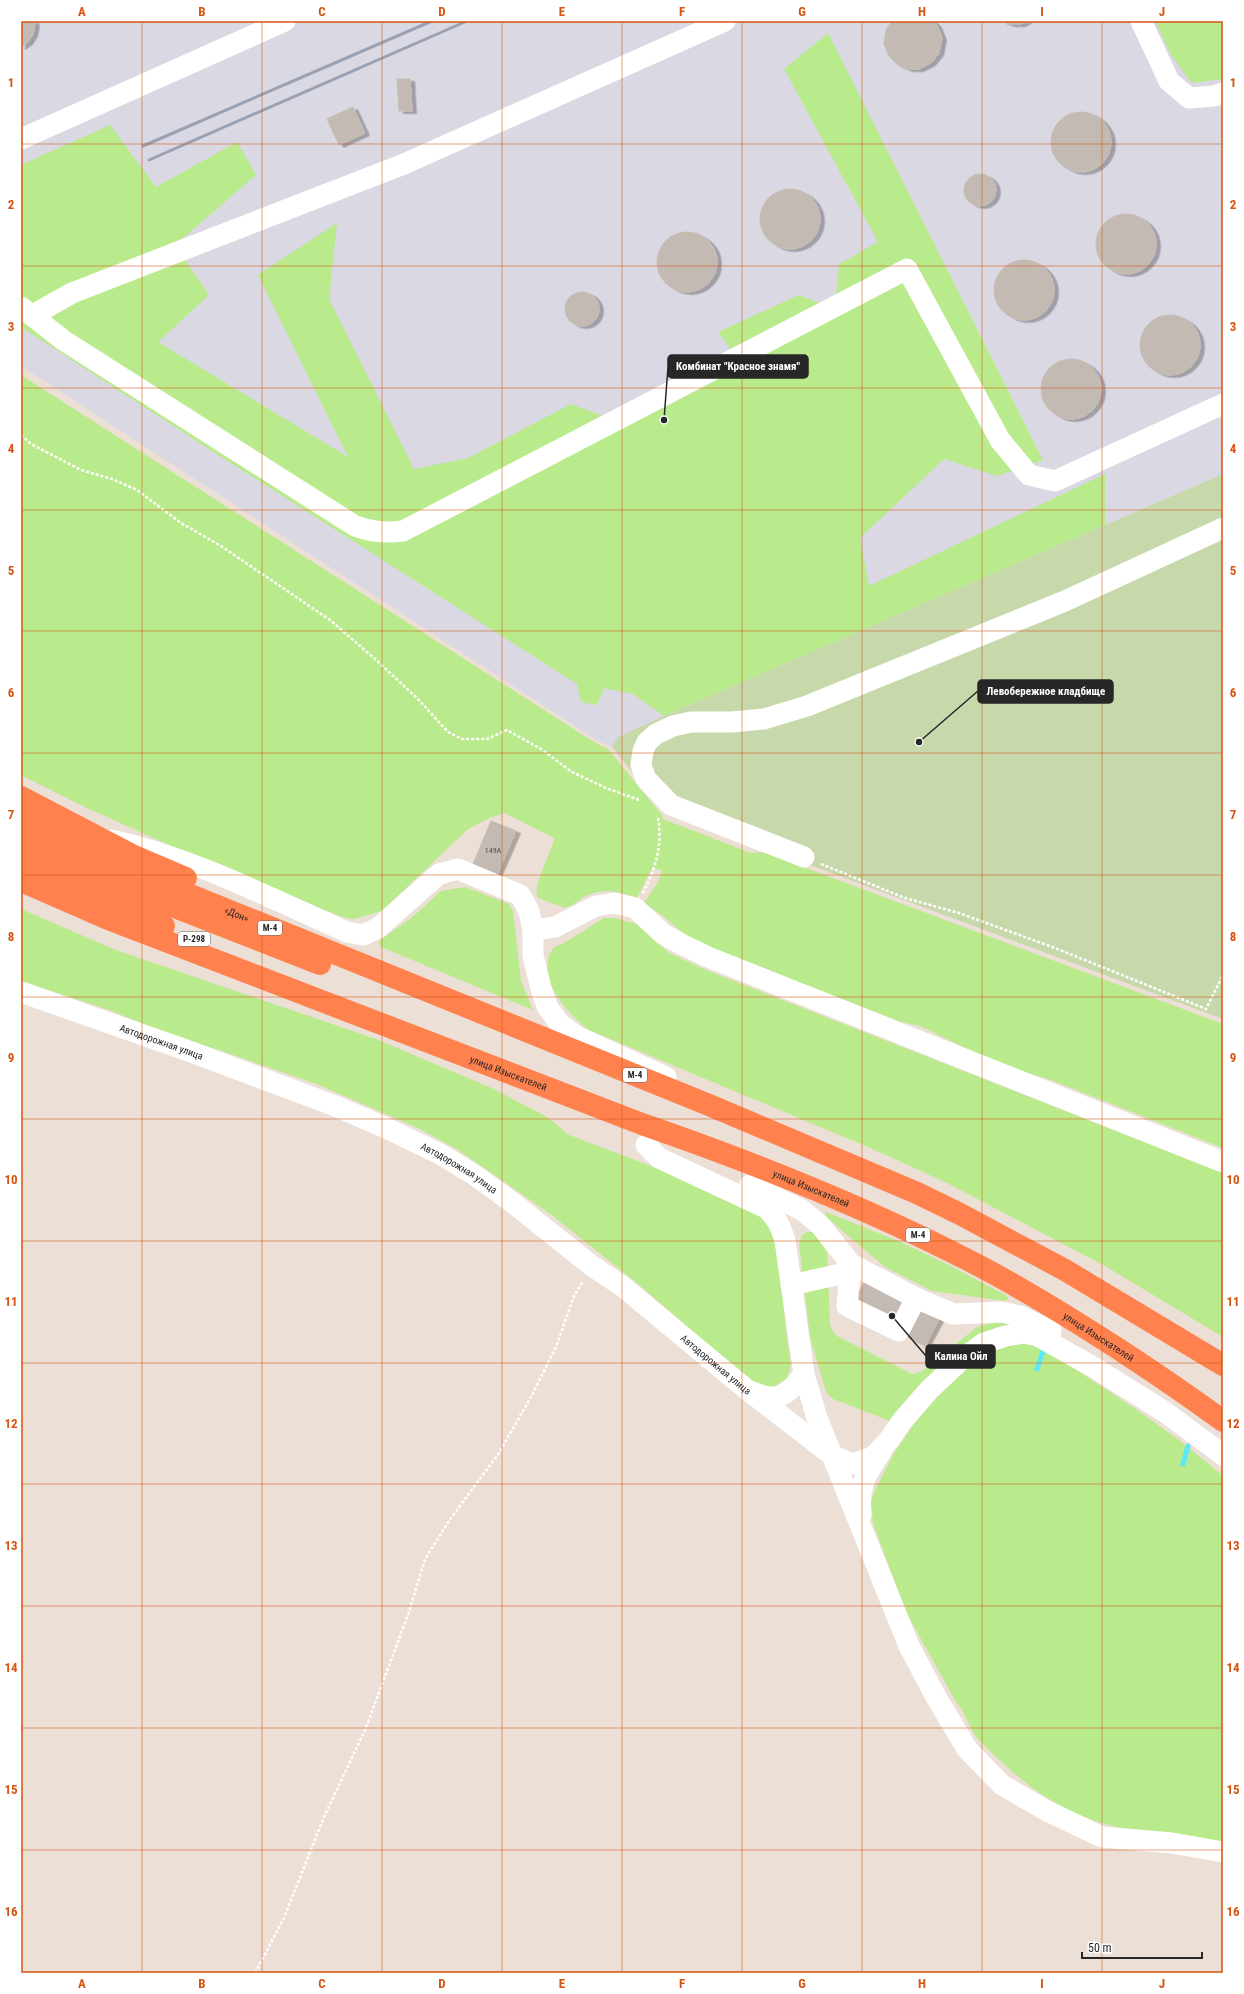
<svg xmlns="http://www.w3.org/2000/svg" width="1244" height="1994" font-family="'Roboto Condensed',sans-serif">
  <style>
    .industrial { fill: #dad8e3 }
    .green { fill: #b9ea8b }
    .cemetery { fill: #c7d8ab }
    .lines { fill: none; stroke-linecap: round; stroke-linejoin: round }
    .stream { stroke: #5be8fc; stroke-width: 5 }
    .building { fill: #c3bbb3; stroke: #c7bcb0; filter: url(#shadow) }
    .minor-tunnel { stroke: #c5bab3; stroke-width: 21; stroke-dasharray: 21 10; stroke-linecap: butt }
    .path { stroke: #fff; stroke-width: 2.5; stroke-dasharray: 3 2; stroke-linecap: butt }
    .minor { stroke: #fff; stroke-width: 21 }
    .highway { stroke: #ff824e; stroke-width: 22 }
    .rail { stroke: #99a1b4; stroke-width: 3 }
    .grid { fill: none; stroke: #d5540f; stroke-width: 1; stroke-opacity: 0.55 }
    .labels { text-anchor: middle; stroke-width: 3; stroke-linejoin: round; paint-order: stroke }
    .number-label { font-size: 8px; fill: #4e4c4a }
    .shield { fill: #fff; stroke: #686868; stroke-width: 1 }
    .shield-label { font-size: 9px; font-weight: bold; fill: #272727 }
    .street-label { font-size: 10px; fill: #272727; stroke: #fff }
    .leader { fill: none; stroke: #272727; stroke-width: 1.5 }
    .callout-dot { fill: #272727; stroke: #fff; stroke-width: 1.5 }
    .callout { fill: #272727; stroke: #272727; stroke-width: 1.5 }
    .callout-label { font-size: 11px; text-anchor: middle; font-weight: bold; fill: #fff }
    .neatline { fill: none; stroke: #d5540f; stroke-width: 1.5 }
    .grid-label { font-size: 13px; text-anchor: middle; font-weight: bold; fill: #d5540f }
  </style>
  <defs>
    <filter id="shadow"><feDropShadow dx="4.5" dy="2.5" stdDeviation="0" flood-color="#0004"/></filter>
  </defs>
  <rect width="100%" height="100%" fill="#ecdfd6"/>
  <path class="industrial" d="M21 21H1223V474L664 716 618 737 612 747 598 741 21 366Z"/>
  <g class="green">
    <path d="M1155 21H1223V79L1192 83 1171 55Z"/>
    <path d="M828 33 1043 460 997 476 944 459 860 538 869 586 1105 474V525L664 716 633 694 604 688 597 705 581 702 577 684 209 449 21 327V165L110 125 156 187 237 142 256 175 175 245 209 295 158 342 348 457 258 275 337 223 329 299 414 469 468 458 571 404 619 422 738 359 718 332 799 295 835 309 839 264 878 242 784 69Z"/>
    <path d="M21 375 594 742 608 749 662 815 663 819 751 853 763 852 1223 1024V1148L1051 1080 996 1063 920 1026 901 1022 714 949 689 938 663 916 644 903 658 882 662 870 652 868 637 898C618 891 600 887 581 899 576 902 571 906 565 908L538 898C531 888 552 852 554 838L505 813 489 818 468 829 382 911 355 919 345 918 222 869 87 808 21 775Z"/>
    <path d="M465 887 509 904 513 911 521 981 533 1010 381 947 378 942 415 915 441 891Z"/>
    <path d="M21 909 116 950 376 1039 494 1089 547 1117 569 1135 696 1183 761 1213 773 1232 782 1285 786 1333 791 1364 787 1378 773 1387H765L753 1381 705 1342 637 1283 549 1213 458 1150 420 1129 319 1085 222 1051 162 1032 112 1011 21 981Z"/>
    <path d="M604 918H615L637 924 669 953 706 970 1223 1173V1337L1105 1266 947 1183 875 1150 589 1030C567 1014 533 975 554 947L564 943Z"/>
    <path d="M826 1212 903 1243 951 1266 1007 1296 1008 1299 1005 1301 932 1291 885 1267 825 1216Z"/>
    <path d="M807 1232H813L819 1236 827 1253 830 1325 835 1335 912 1374 921 1372 977 1327 996 1322 1007 1323 1008 1325 997 1327 975 1338 890 1421 833 1399 826 1392 810 1337 799 1244 802 1236Z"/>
    <path d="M1015 1342C1050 1346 1065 1363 1093 1381 1138 1410 1182 1440 1223 1476V1842C1172 1836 1115 1833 1068 1810 1035 1793 1006 1768 980 1741 969 1730 967 1714 956 1702L906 1612 873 1523 871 1502 875 1490 893 1455 913 1425 954 1377 987 1349Z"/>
  </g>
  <path class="cemetery" d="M1223 474V1019L663 810 612 747 618 737 664 716Z"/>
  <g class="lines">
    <g class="stream">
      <path d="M1037 1369 1043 1351"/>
      <path d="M1183 1464 1188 1446"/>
    </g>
  </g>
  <g class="building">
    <path d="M21 21H34L35 24 33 34 28 42 21 47Z"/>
    <path d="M892 21H933L937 25 942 38 939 53 931 63 919 69H908L898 65 889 56 884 44 886 30Z"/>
    <path d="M1002 21H1027L1021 24H1010Z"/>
    <path d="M397 79H410L412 111H399Z"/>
    <path d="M353 107 365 133 339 145 327 119Z"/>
    <circle cx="1081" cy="142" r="30"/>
    <circle cx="980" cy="190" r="16"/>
    <circle cx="790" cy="219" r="30"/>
    <circle cx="1126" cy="244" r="30"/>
    <circle cx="687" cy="262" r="30"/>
    <circle cx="1024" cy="290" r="30"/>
    <circle cx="582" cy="309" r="17"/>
    <circle cx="1170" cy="345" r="30"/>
    <circle cx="1071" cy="389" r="30"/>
    <path d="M491 821 516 831 495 879 471 869Z"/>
    <path d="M869 1273 919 1297 900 1335 850 1311Z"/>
    <path d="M916 1305 940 1317 925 1346 901 1333Z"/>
  </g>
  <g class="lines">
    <path class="minor-tunnel" d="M863 1284 911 1309"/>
    <g class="path">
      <path d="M21 435 31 444 81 470 112 479 137 490 181 523 221 546 330 620 375 659 417 698 448 732 462 739H487L507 730 541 749 572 772 606 788 639 800"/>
      <path d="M821 864 905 898 959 913 1055 948 1206 1009 1223 975"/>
      <path d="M643 893C655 869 663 846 658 818"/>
      <path d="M255 1973 284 1918 324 1817 365 1730 408 1615 425 1559 449 1521 499 1453 531 1397 556 1347 574 1296 583 1281"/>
    </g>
    <g class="minor">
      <path d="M1141 21 1169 81 1189 98 1214 96 1223 93"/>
      <path d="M21 139 285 21"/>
      <path d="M21 307 63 340 355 526C372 532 385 533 403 531L907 269 1000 440 1029 475 1055 481 1223 404"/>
      <path d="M33 315 72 293 404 164 725 21"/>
      <path d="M111 840C191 857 272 899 347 932L363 935 378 928 439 874 458 869 520 895 529 911 533 930V955L541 989 548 1008 560 1024 576 1036 666 1077"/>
      <path d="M804 857 671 805 646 779 641 765 643 751 647 742 656 734 673 726 691 722H732L764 719 807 706 1065 601 1223 528"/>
      <path d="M533 930 555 927 596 906 614 903 635 908 663 934 683 945 708 957 1223 1162"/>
      <path id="s1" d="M21 992 186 1050 333 1105 384 1127 440 1154 473 1174 513 1203 592 1266 622 1286 746 1389 833 1456 853 1464 873 1457 889 1440 902 1421 929 1390 962 1359 984 1343 1006 1336 1024 1333 1038 1336 1095 1368 1165 1412 1223 1455"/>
      <path d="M646 1145 659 1158 766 1208C777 1218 781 1227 785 1241L804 1374 817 1418 909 1646 936 1697 967 1749 1002 1785 1047 1811 1102 1837 1172 1843 1223 1852"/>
      <path d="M750 1185 802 1210 820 1225 851 1264 916 1298 953 1314 1001 1312 1020 1316 1051 1331"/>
      <path d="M851 1264 847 1306 899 1331 916 1298"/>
      <path d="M791 1285 850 1272"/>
      <path d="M753 1392C778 1404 789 1394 804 1374"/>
      <path d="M861 1515C858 1487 865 1475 881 1452"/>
    </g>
    <g class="highway">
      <path d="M21 797 132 855 186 878"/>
      <path id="s2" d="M21 821 114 864 709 1105 917 1193 960 1214 1065 1270 1223 1365"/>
      <path d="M21 838 149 897 320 964"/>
      <path d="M21 858 164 926"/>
      <path id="s3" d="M21 881 108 919 642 1124C752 1162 860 1205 964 1258 1018 1285 1069 1317 1120 1350 1155 1373 1189 1396 1223 1421"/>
    </g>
    <g class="rail">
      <path d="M143 146 432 21"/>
      <path d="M149 160 467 21"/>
    </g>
  </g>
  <path class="grid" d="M142 21V1973M262 21V1973M382 21V1973M502 21V1973M622 21V1973M742 21V1973M862 21V1973M982 21V1973M1102 21V1973M21 144H1223M21 266H1223M21 388H1223M21 510H1223M21 631H1223M21 753H1223M21 875H1223M21 997H1223M21 1119H1223M21 1241H1223M21 1363H1223M21 1484H1223M21 1606H1223M21 1728H1223M21 1850H1223"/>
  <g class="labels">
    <g class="number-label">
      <text x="493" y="853">149А</text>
    </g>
    <g class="shield">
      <rect x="258" y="921" width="24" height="14" rx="3"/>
      <rect x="178" y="932" width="32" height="14" rx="3"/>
      <rect x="623" y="1068" width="24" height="14" rx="3"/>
      <rect x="906" y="1228" width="24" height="14" rx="3"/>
    </g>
    <g class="shield-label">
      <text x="270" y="931">М-4</text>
      <text x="194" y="942">Р-298</text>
      <text x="635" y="1078">М-4</text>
      <text x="918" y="1238">М-4</text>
    </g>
    <g class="street-label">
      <text dy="4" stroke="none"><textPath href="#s2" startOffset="235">«Дон»</textPath></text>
      <text dy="4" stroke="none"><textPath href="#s1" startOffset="149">Автодорожная улица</textPath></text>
      <text dy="4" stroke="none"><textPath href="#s3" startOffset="524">улица Изыскателей</textPath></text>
      <text dy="4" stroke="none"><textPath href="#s1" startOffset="473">Автодорожная улица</textPath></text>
      <text dy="4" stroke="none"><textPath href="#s3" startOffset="848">улица Изыскателей</textPath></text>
      <text dy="4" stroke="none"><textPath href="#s3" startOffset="1172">улица Изыскателей</textPath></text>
      <text dy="4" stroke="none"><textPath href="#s1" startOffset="797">Автодорожная улица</textPath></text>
    </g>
  </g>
  <path class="leader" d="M664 420L668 367M919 742L978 691M892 1316L926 1356"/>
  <g class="callout-dot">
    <circle cx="664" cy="420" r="4"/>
    <circle cx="919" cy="742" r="4"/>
    <circle cx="892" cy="1316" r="4"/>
  </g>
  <g class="callout">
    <rect x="668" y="355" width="140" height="23" rx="4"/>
    <rect x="978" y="680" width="135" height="23" rx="4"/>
    <rect x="926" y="1345" width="69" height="23" rx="4"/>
  </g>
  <g class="callout-label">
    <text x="738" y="370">Комбинат "Красное знамя"</text>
    <text x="1046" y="695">Левобережное кладбище</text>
    <text x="961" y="1360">Калина Ойл</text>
  </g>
  <rect width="1244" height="1994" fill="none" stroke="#ffffff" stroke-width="44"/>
  <path d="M1082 1952v6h120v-6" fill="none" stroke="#272727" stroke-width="2"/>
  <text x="1088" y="1952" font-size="12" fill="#272727" stroke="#ffffff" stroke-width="3" paint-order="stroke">50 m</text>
  <rect x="22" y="22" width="1200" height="1950" class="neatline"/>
  <g class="grid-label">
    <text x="82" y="16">A</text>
    <text x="202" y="16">B</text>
    <text x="322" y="16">C</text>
    <text x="442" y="16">D</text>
    <text x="562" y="16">E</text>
    <text x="682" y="16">F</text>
    <text x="802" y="16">G</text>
    <text x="922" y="16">H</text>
    <text x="1042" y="16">I</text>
    <text x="1162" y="16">J</text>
    <text x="11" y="87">1</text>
    <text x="1233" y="87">1</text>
    <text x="11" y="209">2</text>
    <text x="1233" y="209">2</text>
    <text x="11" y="331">3</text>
    <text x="1233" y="331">3</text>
    <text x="11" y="453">4</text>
    <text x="1233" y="453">4</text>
    <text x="11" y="575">5</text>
    <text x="1233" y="575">5</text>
    <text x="11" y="697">6</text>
    <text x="1233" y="697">6</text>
    <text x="11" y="819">7</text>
    <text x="1233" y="819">7</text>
    <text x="11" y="941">8</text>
    <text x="1233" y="941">8</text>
    <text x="11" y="1062">9</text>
    <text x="1233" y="1062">9</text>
    <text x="11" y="1184">10</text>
    <text x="1233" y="1184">10</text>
    <text x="11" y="1306">11</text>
    <text x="1233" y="1306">11</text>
    <text x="11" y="1428">12</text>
    <text x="1233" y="1428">12</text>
    <text x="11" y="1550">13</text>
    <text x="1233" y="1550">13</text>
    <text x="11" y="1672">14</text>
    <text x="1233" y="1672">14</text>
    <text x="11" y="1794">15</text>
    <text x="1233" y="1794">15</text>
    <text x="11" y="1916">16</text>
    <text x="1233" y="1916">16</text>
    <text x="82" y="1988">A</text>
    <text x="202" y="1988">B</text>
    <text x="322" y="1988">C</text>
    <text x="442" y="1988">D</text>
    <text x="562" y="1988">E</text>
    <text x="682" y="1988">F</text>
    <text x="802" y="1988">G</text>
    <text x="922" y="1988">H</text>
    <text x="1042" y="1988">I</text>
    <text x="1162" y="1988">J</text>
  </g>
</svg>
